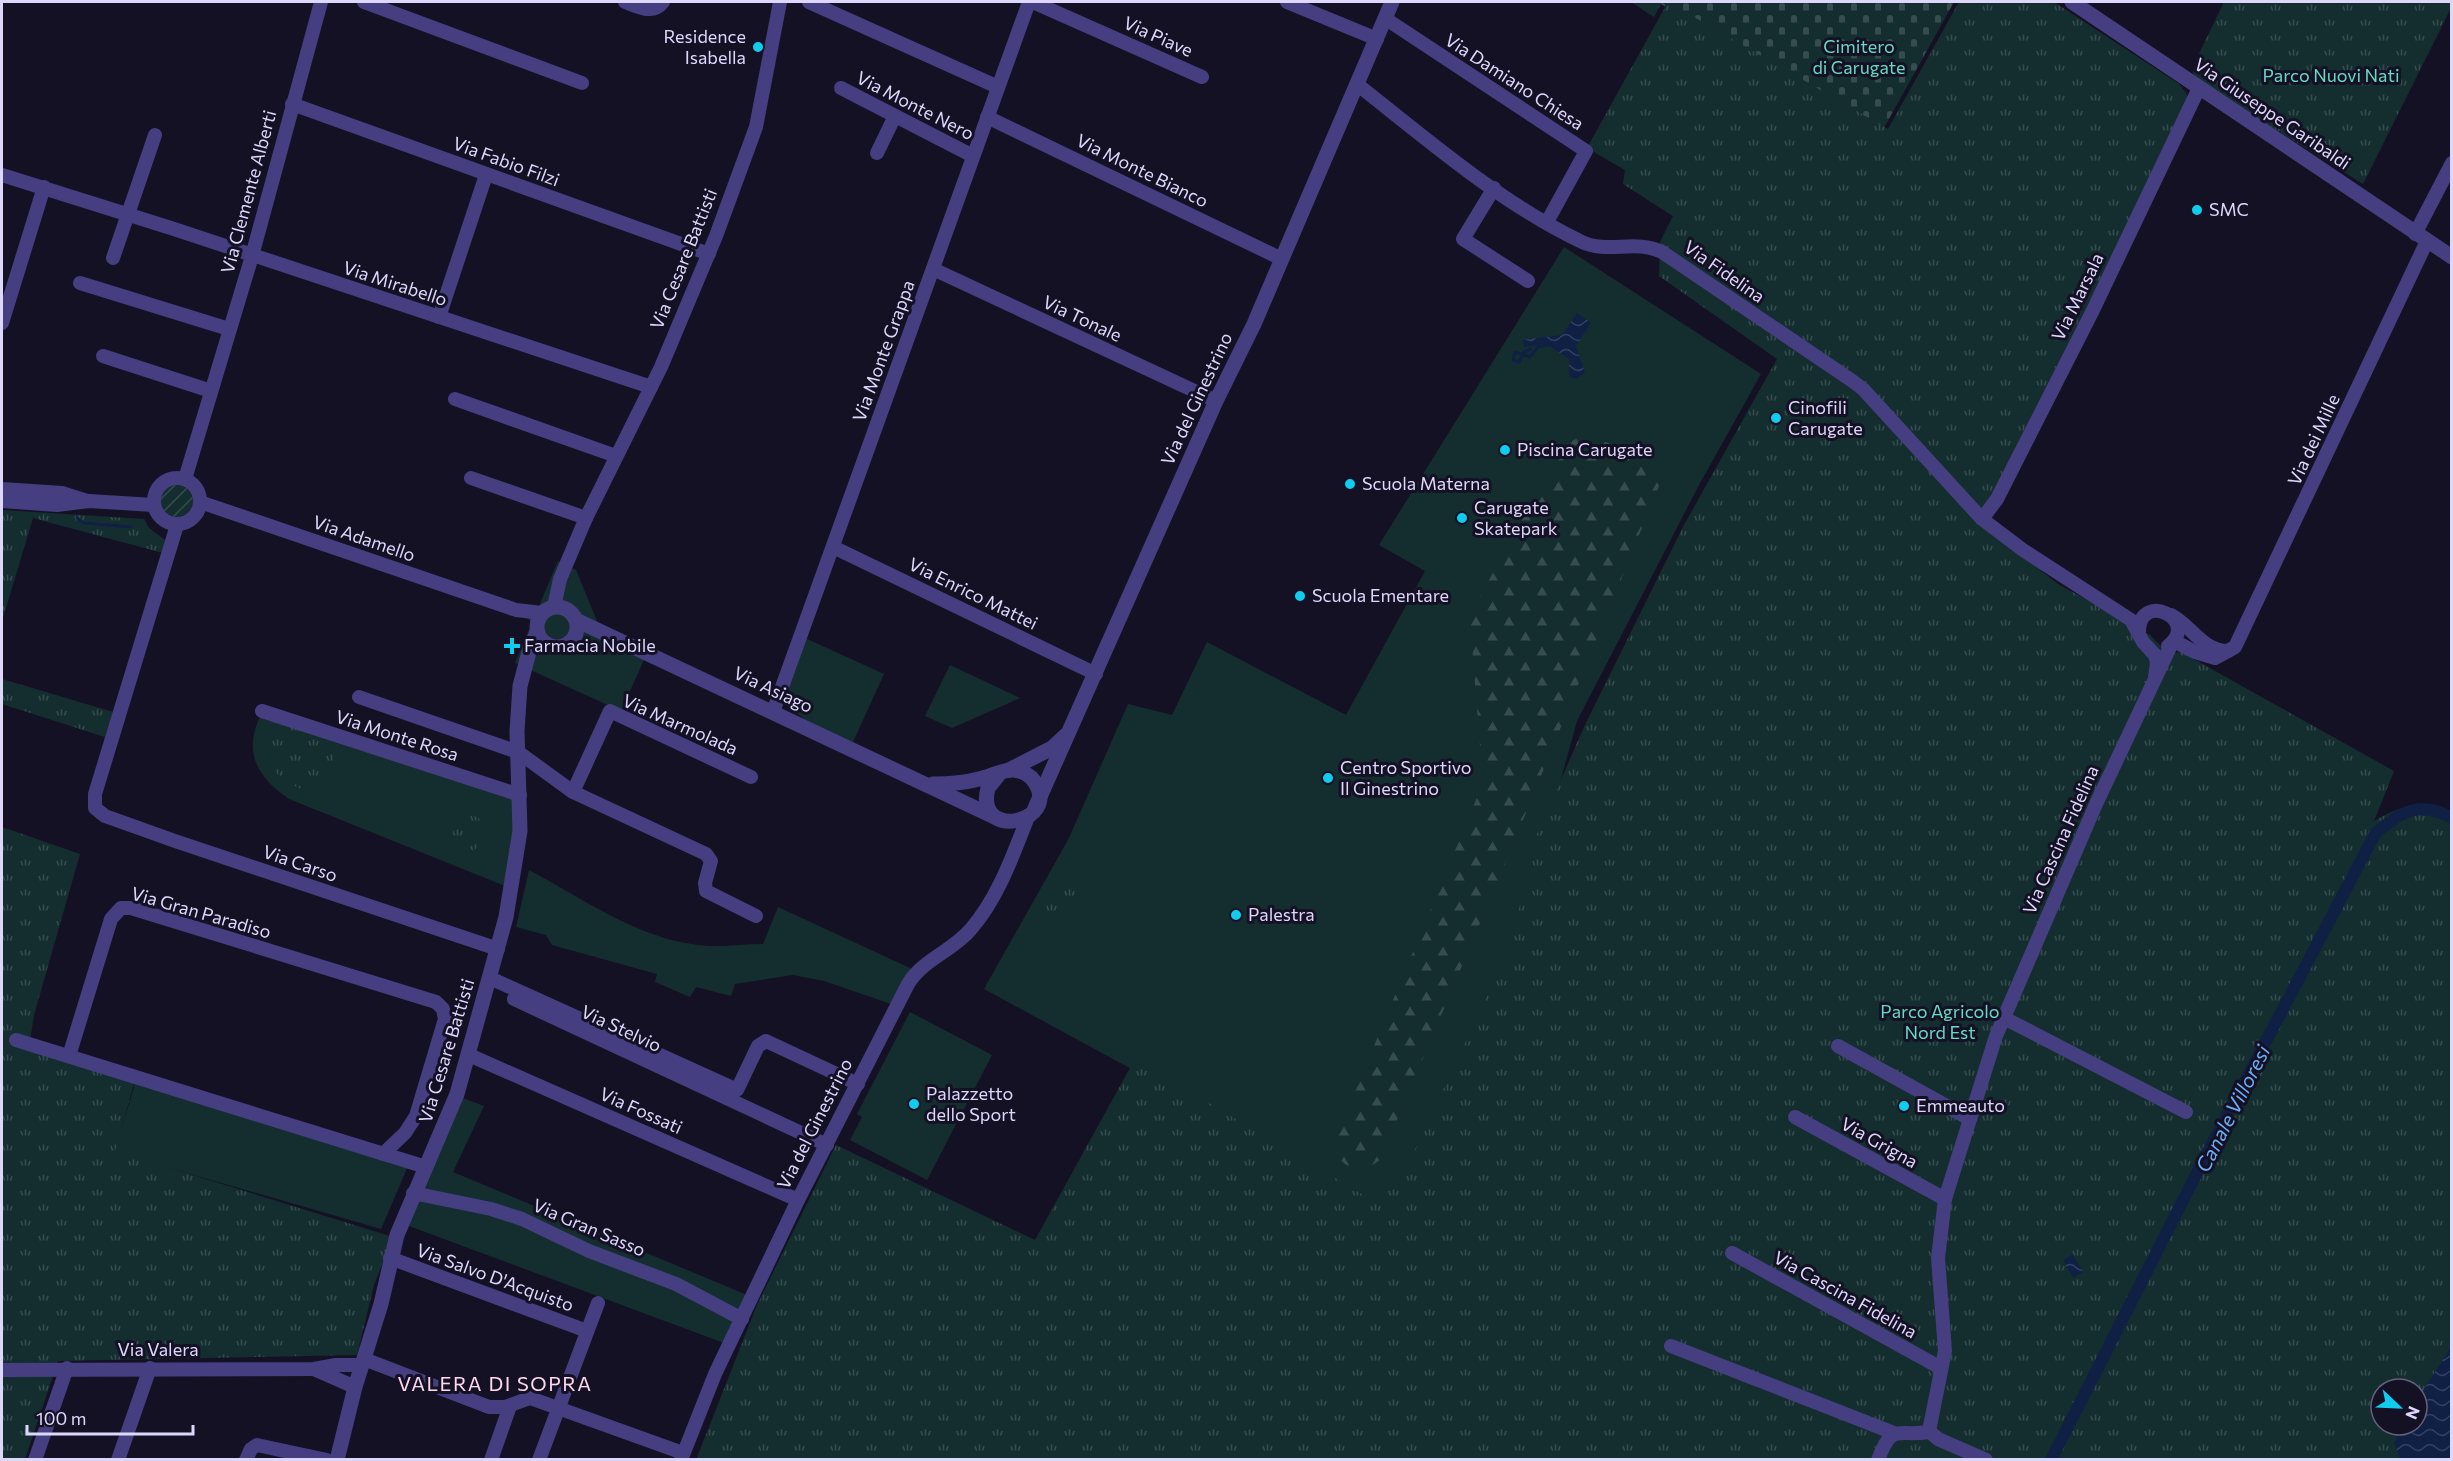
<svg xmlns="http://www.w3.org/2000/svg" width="2453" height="1461" font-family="Commissioner,sans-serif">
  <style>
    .grass { fill: #142e2f }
    .forest { fill: url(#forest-firs) }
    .cemetery { fill: url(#cemetery-stones) }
    .park { fill: url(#park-tufts); fill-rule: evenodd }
    .garden { fill: url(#garden-furrows) }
    .water { fill: url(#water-waves) }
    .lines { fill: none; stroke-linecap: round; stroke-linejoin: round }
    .stream { stroke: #102045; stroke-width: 3 }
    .canal { stroke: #102045; stroke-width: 12 }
    .minor { stroke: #453f81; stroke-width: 14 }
    .tertiary { stroke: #453f81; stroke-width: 15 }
    .poi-dot { fill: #10cdf0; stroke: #151125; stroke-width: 2 }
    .labels { text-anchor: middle; stroke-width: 6; stroke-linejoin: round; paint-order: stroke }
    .poi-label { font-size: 18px; fill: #ded7fc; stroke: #151125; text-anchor: start }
    .street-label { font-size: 18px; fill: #ded7fc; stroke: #151125 }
    .park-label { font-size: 18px; fill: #67d8c2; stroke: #151125 }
    .water-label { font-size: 20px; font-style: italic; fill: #6caef6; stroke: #151125 }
    .neighbourhood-label { font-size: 20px; letter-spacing: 1.5px; fill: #fdd9ee; stroke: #151125 }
  </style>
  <defs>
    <pattern id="forest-firs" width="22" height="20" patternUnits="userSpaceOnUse" patternTransform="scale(1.5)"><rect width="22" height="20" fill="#142e2f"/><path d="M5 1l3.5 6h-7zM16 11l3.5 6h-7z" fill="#364c4e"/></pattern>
    <pattern id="cemetery-stones" width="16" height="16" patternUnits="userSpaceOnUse" patternTransform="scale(1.5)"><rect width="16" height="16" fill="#142e2f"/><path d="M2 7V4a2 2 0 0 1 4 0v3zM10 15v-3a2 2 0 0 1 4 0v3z" fill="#364c4e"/></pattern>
    <pattern id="park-tufts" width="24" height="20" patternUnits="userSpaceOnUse" patternTransform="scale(1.5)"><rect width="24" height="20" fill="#142e2f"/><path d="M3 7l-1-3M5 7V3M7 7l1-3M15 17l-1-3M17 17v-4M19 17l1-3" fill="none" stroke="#364c4e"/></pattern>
    <pattern id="garden-furrows" width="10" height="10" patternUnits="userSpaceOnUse" patternTransform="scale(1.5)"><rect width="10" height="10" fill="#142e2f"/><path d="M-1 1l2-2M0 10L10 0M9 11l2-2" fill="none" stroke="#364c4e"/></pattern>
    <pattern id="water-waves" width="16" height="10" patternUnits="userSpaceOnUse" patternTransform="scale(1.5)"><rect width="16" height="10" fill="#102045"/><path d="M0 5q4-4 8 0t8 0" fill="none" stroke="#324061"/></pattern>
  </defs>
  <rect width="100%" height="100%" fill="#151125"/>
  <g class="grass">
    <path d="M1564 247 1761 374 1699 485 1577 721 1516 942 1399 1214 984 989 1069 838 1128 704 1172 715 1207 642 1346 715 1425 571 1379 545Z"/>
    <path d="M558 561 576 570 597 621 607 635 647 653 621 711 515 663 532 622 516 610 536 613Z"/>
    <path d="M805 638 884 674 853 742C832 732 782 719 788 688 791 671 799 654 805 638Z"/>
    <path d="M950 665 1020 698 952 728 925 716Z"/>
    <path d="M263 711 516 798 514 830 505 886 289 799C255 776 242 749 263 711Z"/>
    <path d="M529 870C582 898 637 938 698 945 719 948 742 944 763 944L778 907 912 969 894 1005 824 981 793 975 735 984 731 996 696 987 690 997 655 982 657 974 552 945 546 935 516 927Z"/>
    <path d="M910 1012 992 1055 927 1180 850 1140 862 1117 857 1114Z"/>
    <path d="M136 1081 408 1166 381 1229 114 1152Z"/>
    <path d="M455 1095 484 1106 453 1172 747 1295 724 1343 401 1223Z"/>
  </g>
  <path class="forest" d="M1584 436C1607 437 1651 465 1659 486L1510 852 1380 1160 1363 1171 1350 1168 1333 1154 1335 1140 1483 783 1470 621 1473 609 1529 507 1571 441Z"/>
  <path class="cemetery" d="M1662 2H1954L1880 135 1661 4Z"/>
  <g class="park">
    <path d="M1631 2H1662L1654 17Z"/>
    <path d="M1668 2 1888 129 1959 2H2054L2179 84 2187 94V107L1978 522 2058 584 2150 635 2165 650 2175 653 2181 652 2394 771 2374 821C2401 805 2425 799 2451 816V1459L696 1460 757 1305 836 1145 1035 1240 1135 1059 1362 1194 1403 1175 1511 945 1534 841 1584 727 1684 525 1777 359 1659 276 1660 242 1673 216 1623 184 1625 170 1587 148ZM2381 1389H2417V1425H2381Z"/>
    <path d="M2224 2H2451V8L2363 184 2198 81 2193 73 2197 58Z"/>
    <path d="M2 510 144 519 149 528 165 540 163 553 33 518 2 621Z"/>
    <path d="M2 679 113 712 105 737 2 704Z"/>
    <path d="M271 720 339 743 320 797C279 781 257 770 271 720Z"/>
    <path d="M469 814 479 818C483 829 482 841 474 851L469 849 467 858 463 857 466 847 449 840 457 824Z"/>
    <path d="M2 827 80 854 34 1015 30 1040 135 1080 115 1151 393 1237 374 1285 357 1355 58 1361 25 1459 2 1460Z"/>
    <path d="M1067 869 1083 903 1077 916 1038 917Z"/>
  </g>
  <circle class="garden" cx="177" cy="501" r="16"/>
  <g class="water">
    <path d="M1577 313 1591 323 1576 346 1585 373 1576 379 1569 376V359L1546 344 1524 347 1523 340 1562 335Z"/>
    <path d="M2073 1254 2083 1272 2073 1278 2063 1260Z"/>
    <path d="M2451 1347V1459H2400L2394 1443 2403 1425H2417V1400Z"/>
  </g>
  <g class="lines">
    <g class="stream">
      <path d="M1531 349 1524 352 1519 362 1513 360 1515 352 1528 356 1530 357 1538 347 1548 345"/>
      <path d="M77 518 84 523 131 527"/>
    </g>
    <path class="canal" d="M2051 1460 2203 1161 2375 834C2400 812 2419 800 2452 818"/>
    <g class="minor">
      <path d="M364 2 582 83"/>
      <path d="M625 2C639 7 653 15 663 2"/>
      <path d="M809 2 998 87"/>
      <path d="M1033 2 1202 77"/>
      <path d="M1287 2 1377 39"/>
      <path d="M1386 19 1586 151 1547 222"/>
      <path d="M1358 85C1428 140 1500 203 1582 242 1607 254 1636 239 1662 252L1851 380 1863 389 1982 519 2023 550 2131 620 2143 642 2155 655 2157 662 2155 678"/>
      <path d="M841 88 973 156"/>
      <path d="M292 104 709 254"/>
      <path d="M987 117 1282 259"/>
      <path d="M877 153 895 116"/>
      <path d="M2 175 174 229 651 387"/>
      <path d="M1494 188 1463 239 1528 281"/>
      <path d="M2415 234 2452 163"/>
      <path d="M113 258 155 135"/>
      <path d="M933 269 1216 401"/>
      <path d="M80 283 229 329"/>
      <path d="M439 317 486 175"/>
      <path d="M2 323 44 187"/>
      <path d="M103 356 211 391"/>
      <path d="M455 399 616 456"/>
      <circle cx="177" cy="501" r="23"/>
      <path d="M471 478 586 518"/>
      <path d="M185 479 252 256 321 2"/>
      <path d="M2 489 62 493 87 501"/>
      <path d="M2 501 57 505 89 501 154 505"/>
      <path d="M200 502 516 610 542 613"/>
      <path d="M1982 519 1997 499 2093 310 2199 88"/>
      <path d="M177 525 95 794V808L105 816 175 841 498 949"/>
      <path d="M833 547 1096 674"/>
      <path d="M554 607 560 579 586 518 661 367 716 236 756 127 780 2"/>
      <path d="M2171 615C2192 626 2202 651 2228 651"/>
      <path d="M2139 633C2138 589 2202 620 2168 646"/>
      <path d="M2174 641 2195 652 2215 658 2235 647 2427 241"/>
      <path d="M359 697 518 752 573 792 706 854 711 861 705 883 706 891 756 916"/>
      <path d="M262 711 520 795"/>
      <path d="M773 712 1029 2"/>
      <path d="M573 792 610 711 751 777"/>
      <path d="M490 978 737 1090 758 1046 766 1041 858 1084"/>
      <path d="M514 999 827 1145"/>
      <path d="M2004 1018 2186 1112"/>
      <path d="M16 1040 426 1167"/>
      <path d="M1838 1046 1970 1119"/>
      <path d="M469 1055 798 1200"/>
      <path d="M69 1056 111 919 121 908H131L436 1002 443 1009 445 1019 416 1116 405 1133 383 1154"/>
      <path d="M1795 1117 1945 1199"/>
      <path d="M413 1193 491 1209 522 1219 589 1251 676 1284 742 1319"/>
      <path d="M1732 1253 1941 1368"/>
      <path d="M390 1258 587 1331"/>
      <path d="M1671 1346 1894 1433"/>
      <path d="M364 1359 489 1407H505L530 1398 683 1453"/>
      <path d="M314 1369 355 1387"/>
      <path d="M2 1370 314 1369 336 1365H362"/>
      <path d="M35 1460 67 1368"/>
      <path d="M118 1460 150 1368"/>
      <path d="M246 1460 251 1449 257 1445 327 1460"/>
      <path d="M491 1460 510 1406"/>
      <path d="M539 1460 598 1303"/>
      <path d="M681 1460 715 1374 798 1200 908 984C923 959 953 951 971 929 998 898 1013 855 1028 817"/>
      <path d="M1878 1460C1892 1422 1896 1437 1929 1432"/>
      <path d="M1986 1460 1938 1439 1929 1431 1945 1351 1938 1258 1945 1199 1996 1036 2096 804 2172 643"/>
    </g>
    <g class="tertiary">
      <path d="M2072 2 2452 257"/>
      <circle cx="557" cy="627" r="20"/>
      <path d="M576 620 1001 820"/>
      <path d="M1009 770 1052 748 1066 735"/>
      <path d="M933 784C949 784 964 783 979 779 990 777 1003 769 1014 770 1022 771 1030 775 1034 781 1063 823 974 842 988 788L1000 773"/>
      <path d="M1035 808 1216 401 1254 324 1392 2"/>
      <path d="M337 1460 355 1387 381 1304 397 1235 457 1094 506 917 520 831 517 731 520 686 529 652 537 632"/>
    </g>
  </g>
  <g class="poi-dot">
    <circle cx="758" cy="47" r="6"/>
    <circle cx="2197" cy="210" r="6"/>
    <circle cx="1776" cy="418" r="6"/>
    <circle cx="1505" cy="450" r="6"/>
    <circle cx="1350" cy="484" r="6"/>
    <circle cx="1462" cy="518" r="6"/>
    <circle cx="1300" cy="596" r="6"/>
    <path d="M509 637h6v6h6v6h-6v6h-6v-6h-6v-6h6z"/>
    <circle cx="1328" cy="778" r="6"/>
    <circle cx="1236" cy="915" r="6"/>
    <circle cx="914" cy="1104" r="6"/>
    <circle cx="1904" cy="1106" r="6"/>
  </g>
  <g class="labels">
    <g class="poi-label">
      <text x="746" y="43" text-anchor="end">Residence<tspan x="746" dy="21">Isabella</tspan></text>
      <text x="2209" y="216">SMC</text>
      <text x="1788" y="414">Cinofili<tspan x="1788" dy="21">Carugate</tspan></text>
      <text x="1517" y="456">Piscina Carugate</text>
      <text x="1362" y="490">Scuola Materna</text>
      <text x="1474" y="514">Carugate<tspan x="1474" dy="21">Skatepark</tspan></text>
      <text x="1312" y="602">Scuola Ementare</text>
      <text x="524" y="652">Farmacia Nobile</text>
      <text x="1340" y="774">Centro Sportivo<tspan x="1340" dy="21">Il Ginestrino</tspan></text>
      <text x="1248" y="921">Palestra</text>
      <text x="926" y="1100">Palazzetto<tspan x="926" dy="21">dello Sport</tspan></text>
      <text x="1916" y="1112">Emmeauto</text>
    </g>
    <g class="street-label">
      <text transform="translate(1158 37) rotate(24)" y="6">Via Piave</text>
      <text transform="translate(1514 82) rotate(33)" y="6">Via Damiano Chiesa</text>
      <text transform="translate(915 106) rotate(27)" y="6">Via Monte Nero</text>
      <text transform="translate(2272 114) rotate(34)" y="6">Via Giuseppe Garibaldi</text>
      <text transform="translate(506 162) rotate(20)" y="6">Via Fabio Filzi</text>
      <text transform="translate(1142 171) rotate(26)" y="6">Via Monte Bianco</text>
      <text transform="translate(249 192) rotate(-75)" y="6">Via Clemente Alberti</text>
      <text transform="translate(684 259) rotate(-68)" y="6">Via Cesare Battisti</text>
      <text transform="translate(1724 272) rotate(35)" y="6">Via Fidelina</text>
      <text transform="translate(395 284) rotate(18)" y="6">Via Mirabello</text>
      <text transform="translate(2078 297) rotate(-64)" y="6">Via Marsala</text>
      <text transform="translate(1082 319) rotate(25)" y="6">Via Tonale</text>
      <text transform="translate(884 351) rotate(-70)" y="6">Via Monte Grappa</text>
      <text transform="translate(1197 399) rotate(-65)" y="6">Via del Ginestrino</text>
      <text transform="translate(2314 440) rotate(-65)" y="6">Via dei Mille</text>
      <text transform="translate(364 539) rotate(19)" y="6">Via Adamello</text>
      <text transform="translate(973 594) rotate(26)" y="6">Via Enrico Mattei</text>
      <text transform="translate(773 690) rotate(25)" y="6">Via Asiago</text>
      <text transform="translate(680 725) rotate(24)" y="6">Via Marmolada</text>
      <text transform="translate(397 736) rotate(18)" y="6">Via Monte Rosa</text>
      <text transform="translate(2061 840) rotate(-66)" y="6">Via Cascina Fidelina</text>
      <text transform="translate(300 864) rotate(19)" y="6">Via Carso</text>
      <text transform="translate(201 913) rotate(16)" y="6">Via Gran Paradiso</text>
      <text transform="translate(621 1029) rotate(25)" y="6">Via Stelvio</text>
      <text transform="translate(447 1051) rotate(-73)" y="6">Via Cesare Battisti</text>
      <text transform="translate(641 1111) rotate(24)" y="6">Via Fossati</text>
      <text transform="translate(815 1124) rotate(-63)" y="6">Via del Ginestrino</text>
      <text transform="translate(1879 1143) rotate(29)" y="6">Via Grigna</text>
      <text transform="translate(589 1228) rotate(23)" y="6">Via Gran Sasso</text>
      <text transform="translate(495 1278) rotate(20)" y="6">Via Salvo D'Acquisto</text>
      <text transform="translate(1845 1295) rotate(29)" y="6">Via Cascina Fidelina</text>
      <text x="158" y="1356">Via Valera</text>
    </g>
    <g class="park-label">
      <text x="1859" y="53">Cimitero<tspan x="1859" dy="21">di Carugate</tspan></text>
      <text x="2331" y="82">Parco Nuovi Nati</text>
      <text x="1940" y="1018">Parco Agricolo<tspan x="1940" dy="21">Nord Est</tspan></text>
    </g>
    <g class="water-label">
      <text transform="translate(2233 1109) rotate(-63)" y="7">Canale Villoresi</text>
    </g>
    <g class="neighbourhood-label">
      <text x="495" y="1391">VALERA DI SOPRA</text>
    </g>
  </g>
  <rect width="2453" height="1461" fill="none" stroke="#ded7fc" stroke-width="6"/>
  <g transform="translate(2399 1407) rotate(113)"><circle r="28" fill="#151125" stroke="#65607b" stroke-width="1.5"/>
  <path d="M0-4.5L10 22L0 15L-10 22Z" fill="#10cdf0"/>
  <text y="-9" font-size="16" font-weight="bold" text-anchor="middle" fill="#ded7fc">N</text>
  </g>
  <path d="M27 1425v9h166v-9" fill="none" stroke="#ded7fc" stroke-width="3"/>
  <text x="36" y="1425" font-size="18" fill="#ded7fc" stroke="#151125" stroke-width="4.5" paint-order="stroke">100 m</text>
</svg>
